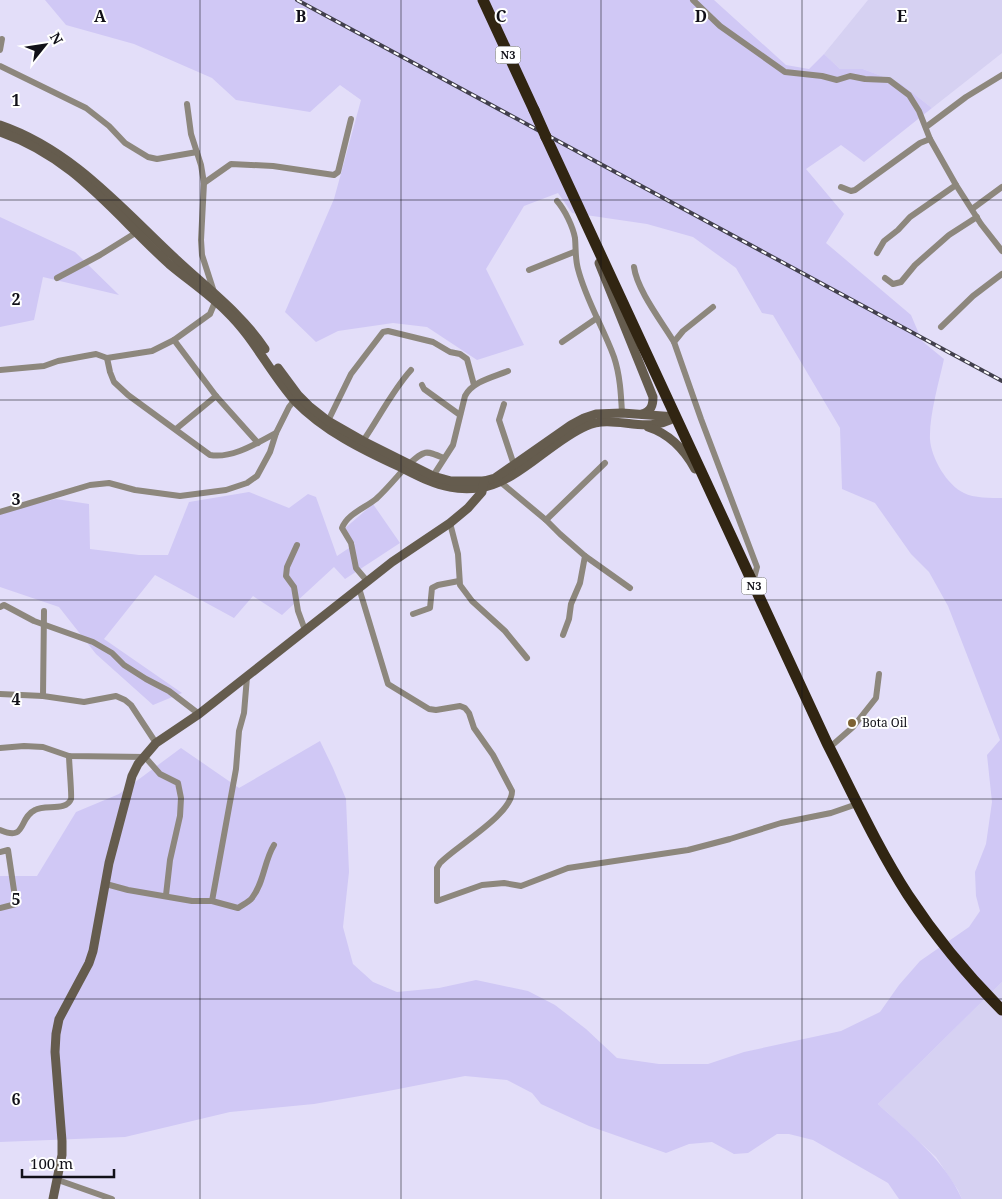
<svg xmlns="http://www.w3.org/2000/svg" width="1002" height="1199" font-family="'Noto Serif',serif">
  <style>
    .built { fill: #d6d1f2 }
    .green { fill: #d0c8f5 }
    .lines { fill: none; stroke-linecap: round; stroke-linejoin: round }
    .street { stroke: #8d877d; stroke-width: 6 }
    .secondary { stroke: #655c4e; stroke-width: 9 }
    .highway { stroke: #312512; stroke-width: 11 }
    .rail-casing { stroke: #42404d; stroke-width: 4 }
    .rail { stroke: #fff; stroke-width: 2; stroke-dasharray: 5.5; stroke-linecap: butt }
    .highway-bridge { stroke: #312512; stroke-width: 11 }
    .grid { fill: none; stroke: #111018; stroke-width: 1; stroke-opacity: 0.55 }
    .poi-dot { fill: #7d6133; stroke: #fff; stroke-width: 2 }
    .labels { text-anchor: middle; stroke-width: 4; stroke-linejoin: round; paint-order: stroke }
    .shield { fill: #fff; stroke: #58585d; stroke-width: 1 }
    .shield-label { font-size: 11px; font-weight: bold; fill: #111018 }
    .poi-label { font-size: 12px; fill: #111018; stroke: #fff; text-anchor: start }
    .grid-label { font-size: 16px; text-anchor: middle; font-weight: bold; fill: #111018; stroke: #fff; stroke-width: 4; stroke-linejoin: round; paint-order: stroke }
  </style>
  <rect width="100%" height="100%" fill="#e3def9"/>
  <g class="built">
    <path d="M868 0H1002V53L932 108 900 83 863 69H840L824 54Z"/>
    <path d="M1002 982V1199H962L958 1190 936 1157 878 1104Z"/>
  </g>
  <g class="green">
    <path d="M45 0H714L786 65 809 69 824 54 840 69H863L900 83 932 108 864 162 841 145 806 169 844 214 826 243 911 315 922 341 944 359C939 382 929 416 930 439 931 458 947 485 964 493 973 498 992 498 1002 498V982L878 1104C909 1133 944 1159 962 1199H899L888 1183 813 1140 789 1134H777L748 1153 734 1154 712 1142 689 1144 666 1153 589 1126 541 1104 532 1093 507 1080 465 1076 383 1092 314 1104 230 1112 125 1137 0 1142V876H37L76 812 119 794 181 748 239 788 320 741 333 768 346 799 349 872 343 927 353 964 373 982 397 992 439 988 476 980 528 991 555 1005 586 1029 617 1058 659 1064H708L744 1052 841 1031 880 1012 899 985 920 961 969 927 980 911 976 896 975 872 986 844 992 802 987 755 1000 740 948 606 929 572 911 554 875 503 842 489 840 428 773 315 762 313 736 268 693 237 647 224 572 213 558 193 524 206 486 269 524 345 477 360 427 327 393 323 338 331 316 342 285 312 334 199 361 100 340 85 310 112 236 100 212 78 134 44 66 25Z"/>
    <path d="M0 217 75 252 119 295 43 277 34 320 0 327Z"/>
    <path d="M249 492 289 508 308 494 316 497 337 556 355 544 344 529 373 504 400 543 345 579 334 567 282 615 253 596 234 618 155 575 104 639 182 693 153 705 96 654 59 607 0 587V512L56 499 89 504 90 549 139 555H168L189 502Z"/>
  </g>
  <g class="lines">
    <g class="street">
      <path d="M693 0 720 26 785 72 822 76 837 80 850 76 865 79 889 80 909 95 919 111 930 139 956 185 981 224 1002 251"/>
      <path d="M0 50 2 39"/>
      <path d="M0 66 86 108 109 126 125 143 148 157 157 159 197 152"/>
      <path d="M926 127 966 97 1002 75"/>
      <path d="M204 183 231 164 273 166 334 175 338 172 351 119"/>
      <path d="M841 187 851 191 855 190 920 143 930 139"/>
      <path d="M557 201C565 210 573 227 575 238 576 249 575 258 578 269 586 300 603 327 614 357 620 375 621 394 622 413"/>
      <path d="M972 209 1002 187"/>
      <path d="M877 253 884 241 898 230 910 217 956 185"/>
      <path d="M634 267C637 290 662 322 674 342"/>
      <path d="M529 270 574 252"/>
      <path d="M57 278 100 255 137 232"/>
      <path d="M885 278 893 284 901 282 915 265 949 235 977 217"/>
      <path d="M713 307 683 331 674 342 701 419 757 567 753 582"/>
      <path d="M941 327 973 296 1002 274"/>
      <path d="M174 340 216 396 258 443"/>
      <path d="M562 342 597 318"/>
      <path d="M107 358 110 372 114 382 128 395 210 455C232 459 257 443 276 433"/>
      <path d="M0 370 44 366 58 361 96 354 107 358 152 351 174 340 210 314 215 302 214 292 202 255 201 240 204 183 201 165 191 134 187 104"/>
      <path d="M422 385 424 389 460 415"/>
      <path d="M504 404 499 420 514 465"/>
      <path d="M328 421 351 374 383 332 388 331 433 342 450 352 460 354 467 359 474 385"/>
      <path d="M176 429 216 396"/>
      <path d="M363 441C379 418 392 391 411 370"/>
      <path d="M409 464C425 450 425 450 444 458"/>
      <path d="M433 476 453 445 465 396C473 381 494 377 508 371"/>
      <path d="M498 480 546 520 560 534 585 556 580 583 571 604 569 619 563 635"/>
      <path d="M0 512 90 485 109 483 135 490 180 496 226 490 247 483 257 476 270 452 276 433 289 407 296 398"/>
      <path d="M546 520 605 463"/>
      <path d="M450 523 458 554 460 585 472 601 505 631 527 658"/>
      <path d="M297 545 287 567 286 576 294 587 298 611 305 630"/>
      <path d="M585 556 630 588"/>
      <path d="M367 581 356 568 351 543 342 528C347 514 365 508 376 499 386 490 395 479 404 469"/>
      <path d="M359 588 388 684 429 709 436 710 460 706 465 708 469 713 474 728 493 755 512 791C513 814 456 846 440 863L437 868V901L482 885 504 883 521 886 568 868 688 850 730 839 781 823 831 813 857 804"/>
      <path d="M0 607 4 605 34 621 93 642 112 653 124 665 146 679 169 691 199 714"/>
      <path d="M413 614 430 608 432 588 438 585 459 581"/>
      <path d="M0 694 43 696 84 702 116 696 125 700 131 705 156 743"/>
      <path d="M43 696 44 611"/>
      <path d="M0 748 24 746 43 747 69 756 145 757 160 774 178 783 181 798 180 816 170 860 166 895"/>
      <path d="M829 748 853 727 876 698 879 674"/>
      <path d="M0 830C27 842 18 818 35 810 45 804 66 812 71 799 72 796 69 763 69 756"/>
      <path d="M0 852 8 850 16 904 0 908"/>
      <path d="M106 884 128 890 192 901H212L236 769 239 731 244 713 247 677"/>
      <path d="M212 901 238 908C242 905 249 902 252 898 264 883 264 861 274 845"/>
      <path d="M58 1180 112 1199"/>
    </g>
    <g class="secondary">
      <path d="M0 125C73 150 122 209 177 260 208 289 241 313 265 349"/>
      <path d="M0 132C74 157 114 214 169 264 188 280 209 294 227 312 254 338 270 373 295 401 324 431 363 450 400 467 416 475 432 484 450 487 459 489 470 489 479 488 517 483 551 441 586 426 616 413 644 436 676 417"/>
      <path d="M599 263 653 397C653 406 651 411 642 414"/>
      <path d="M278 368 298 395 309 406 328 421 363 441 433 476 451 481H484L495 478 571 425 584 418 596 414 622 413 676 417"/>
      <path d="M648 427C670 434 684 449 695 469"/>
      <path d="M53 1199 62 1155V1141L55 1052 56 1034 59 1019 89 963 93 951 109 863 132 776 138 764 156 743 199 714 392 562 450 523 468 508 482 492 484 481"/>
    </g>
    <g class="highway">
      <path d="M483 0 534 110"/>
      <path d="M546 137 827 743C853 794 877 847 908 895 935 936 967 975 1002 1010"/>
    </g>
    <defs>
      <path id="rail" d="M297 0 1002 381"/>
    </defs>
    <use href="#rail" class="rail-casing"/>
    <use href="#rail" class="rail"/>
    <path class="highway-bridge" d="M534 110 546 137"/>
  </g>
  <path class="grid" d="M200 0V1199M401 0V1199M601 0V1199M802 0V1199M0 200H1002M0 400H1002M0 600H1002M0 799H1002M0 999H1002"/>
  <circle class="poi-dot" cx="852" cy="723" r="5"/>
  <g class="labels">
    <g class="shield">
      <rect x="495.5" y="46.5" width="25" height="17" rx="4"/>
      <rect x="741.5" y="577.5" width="25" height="17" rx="4"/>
    </g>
    <g class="shield-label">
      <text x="508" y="59">N3</text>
      <text x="754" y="590">N3</text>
    </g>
    <g class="poi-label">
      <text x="862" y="727">Bota Oil</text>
    </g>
  </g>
  <g class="grid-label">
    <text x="100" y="22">A</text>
    <text x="301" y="22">B</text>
    <text x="501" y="22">C</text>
    <text x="701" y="22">D</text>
    <text x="902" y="22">E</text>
    <text x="16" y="106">1</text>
    <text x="16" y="305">2</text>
    <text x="16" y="505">3</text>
    <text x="16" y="705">4</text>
    <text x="16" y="905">5</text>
    <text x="16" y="1105">6</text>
  </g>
  <g transform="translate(45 45) rotate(60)" stroke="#ffffff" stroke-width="4" paint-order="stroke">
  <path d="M0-4L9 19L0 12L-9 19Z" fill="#111018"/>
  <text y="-8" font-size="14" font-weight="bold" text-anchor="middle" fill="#111018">N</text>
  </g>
  <path d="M22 1169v8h92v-8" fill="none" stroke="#111018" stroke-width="2.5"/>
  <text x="30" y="1169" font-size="15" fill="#111018" stroke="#ffffff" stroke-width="4" paint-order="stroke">100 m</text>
</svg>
